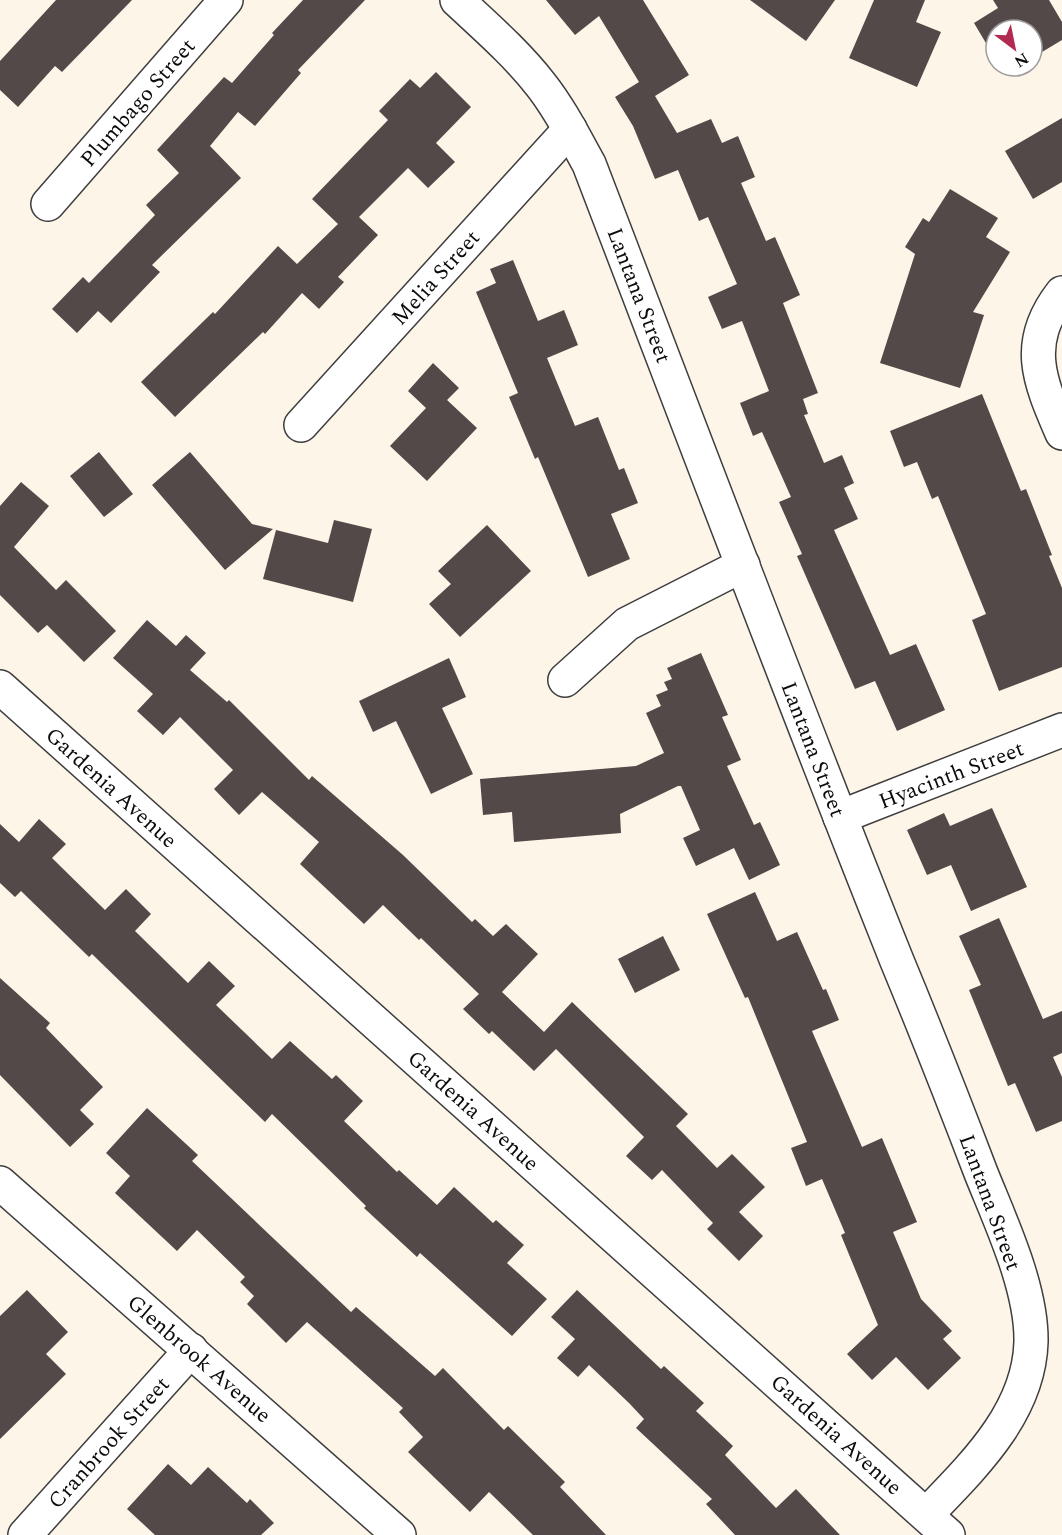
<svg xmlns="http://www.w3.org/2000/svg" width="1062" height="1535" font-family="Spectral,serif">
  <style>
    .building { fill: #534948 }
    .lines { fill: none; stroke-linecap: round; stroke-linejoin: round }
    .minor-casing { stroke: #3e3e3e; stroke-width: 36 }
    .minor { stroke: #fff; stroke-width: 33 }
    .labels { text-anchor: middle; stroke-width: 6; stroke-linejoin: round; paint-order: stroke }
    .street-label { font-size: 22px; fill: #0b0b0b; stroke: #fff }
  </style>
  <rect width="100%" height="100%" fill="#fef5e9"/>
  <g class="building">
    <path d="M56 0H132L62 72 55 66 18 107 0 90V61Z"/>
    <path d="M303 0H365L298 70 301 73 255 126 238 112 210 146 241 178 152 265 160 272 111 323 98 311 77 333 52 309 83 277 89 283 155 215 146 205 179 173 157 150 224 77 232 83 274 35 272 33Z"/>
    <path d="M546 0H643L689 75 655 96 677 133 711 119 722 143 738 136 755 177 741 183 766 241 775 237 800 295 783 303 818 393 803 399 808 414 804 415 824 463 842 455 854 483 844 488 858 519 834 530 890 655 916 644 945 710 897 731 875 681 855 689 797 556 802 554 779 502 791 497 762 432 753 436 740 403 769 391 742 321 722 329 708 297 737 284 708 217 699 221 678 170 655 179 633 126 615 97 639 82 599 16 575 35Z"/>
    <path d="M750 0H835L806 41Z"/>
    <path d="M874 0H925L916 22 941 32 917 87 849 58Z"/>
    <path d="M993 0H1049L1062 22V40L1032 58V30H996V60L974 23 998 8Z"/>
    <path d="M1000 66H1018L1004 74Z"/>
    <path d="M436 72 471 107 436 143 455 162 428 188 408 168 359 217 378 235 338 277 344 282 319 309 302 293 265 334 263 332 175 417 141 382 213 312 215 314 278 246 297 264 338 224 312 199 388 120 379 111 410 79 420 88Z"/>
    <path d="M1062 118V182L1033 199 1005 151Z"/>
    <path d="M950 189 998 218 986 237 1010 252 973 312 984 315 960 388 880 363 915 254 905 247 923 218 929 222Z"/>
    <path d="M513 260 538 321 564 310 578 345 547 358 575 426 598 417 619 470 624 468 638 503 611 514 630 559 588 577 538 457 535 459 509 397 518 393 476 292 496 283 490 269Z"/>
    <path d="M433 363 459 388 447 400 477 428 427 481 390 446 426 408 408 391Z"/>
    <path d="M982 394 1021 491 1026 489 1052 555 1049 556 1062 588V667L999 691 972 620 986 614 938 496 932 499 917 462 904 467 890 431Z"/>
    <path d="M99 452 133 494 104 517 70 476Z"/>
    <path d="M190 452 252 524 273 529 225 570 152 485Z"/>
    <path d="M21 482 49 506 14 547 56 590 66 580 116 631 84 662 47 625 38 633 0 595V506Z"/>
    <path d="M334 520 372 529 353 602 263 579 276 530 328 543Z"/>
    <path d="M487 525 531 571 460 637 429 604 451 584 438 571Z"/>
    <path d="M147 620 176 646 186 635 206 653 190 670 227 702 229 700 309 780 312 776 403 855 472 922 475 919 493 936 506 924 538 954 502 992 544 1032 572 1002 688 1114 676 1126 717 1168 732 1154 765 1187 739 1212 763 1236 739 1261 707 1229 713 1223 662 1170 652 1180 626 1156 644 1137 556 1049 534 1071 492 1031 489 1034 463 1009 479 994 421 938 419 940 383 905 364 924 300 864 319 842 262 792 239 815 214 789 233 770 180 717 163 735 137 711 153 694 113 658Z"/>
    <path d="M701 653 728 715 722 717 741 760 727 766 754 825 760 822 780 865 749 880 734 848 696 866 683 838 700 830 681 786H678L620 814 621 833 514 842 512 812 483 815 480 779 636 766 664 753 646 713 661 706 656 695 668 690 664 682 672 679 667 668Z"/>
    <path d="M449 658 466 697 442 708 473 774 431 794 396 721 373 732 359 701Z"/>
    <path d="M992 808 1027 887 971 911 951 865 927 875 907 830 944 813 950 826Z"/>
    <path d="M39 819 66 844 52 858 105 910 126 889 151 914 135 931 188 983 209 961 235 986 216 1005 272 1059 290 1041 332 1079 336 1075 363 1101 344 1121 397 1172 399 1170 437 1205 454 1187 493 1223 496 1220 524 1245 507 1263 547 1299 512 1336 420 1253 417 1257 364 1208 366 1206 272 1114 265 1122 92 954 89 957 21 891 15 897 0 883V824L19 842Z"/>
    <path d="M755 892 777 941 797 932 823 990 826 989 839 1020 812 1031 862 1147 882 1138 917 1222 893 1232 921 1299 952 1331 943 1339 961 1358 928 1390 896 1357 872 1380 847 1354 878 1325 841 1235 845 1233 822 1179 806 1186 791 1148 807 1142 748 997 745 998 707 914Z"/>
    <path d="M999 918 1043 1019 1062 1011V1053L1053 1057 1062 1077V1121L1036 1132 1015 1083 1008 1086 969 990 981 985 959 936Z"/>
    <path d="M663 936 680 970 635 993 618 959Z"/>
    <path d="M0 978 50 1023 46 1028 103 1087 80 1110 94 1124 70 1147 0 1075Z"/>
    <path d="M147 1108 198 1155 192 1161 351 1312 356 1307 435 1376 443 1368 504 1430 508 1426 565 1482 560 1487 606 1535H533L489 1492 470 1512 408 1452 423 1437 399 1412 403 1408 307 1322 286 1343 247 1304 254 1296 240 1282 245 1277 197 1230 177 1251 115 1193 130 1176 106 1153Z"/>
    <path d="M27 1290 68 1332 46 1354 66 1374 0 1439V1316Z"/>
    <path d="M577 1290 661 1369 664 1366 704 1403 696 1411 733 1446 725 1455 776 1508 796 1489 840 1535H735L706 1504 712 1499 636 1428 644 1419 629 1403 589 1365 578 1377 557 1358 575 1339 551 1317Z"/>
    <path d="M168 1464 191 1485 208 1467 247 1503 250 1499 274 1523 261 1535H155L127 1509Z"/>
  </g>
  <g class="lines">
    <defs>
      <g id="minor">
        <path d="M457 0C486 27 517 54 541 85 560 109 574 137 589 164 691 430 791 696 897 961 926 1031 954 1102 981 1173 1001 1223 1032 1288 1031 1342 1029 1413 973 1466 927 1514"/>
        <path d="M48 204 226 0"/>
        <path d="M1062 293C1023 343 1039 380 1062 433"/>
        <path d="M301 425 570 129"/>
        <path d="M565 680 627 624 743 565"/>
        <path d="M0 687 948 1535"/>
        <path d="M840 817 1062 730"/>
        <path d="M0 1183 399 1535"/>
        <path d="M25 1535 191 1350"/>
      </g>
    </defs>
    <use href="#minor" class="minor-casing"/>
    <use href="#minor" class="minor"/>
  </g>
  <g class="labels">
    <g class="street-label">
      <text transform="translate(137 102) rotate(-49)" y="8">Plumbago Street</text>
      <text transform="translate(435 277) rotate(-48)" y="8">Melia Street</text>
      <text transform="translate(640 295) rotate(69)" y="8">Lantana Street</text>
      <text transform="translate(814 749) rotate(69)" y="8">Lantana Street</text>
      <text transform="translate(951 774) rotate(-21)" y="8">Hyacinth Street</text>
      <text transform="translate(112 787) rotate(42)" y="8">Gardenia Avenue</text>
      <text transform="translate(474 1110) rotate(42)" y="8">Gardenia Avenue</text>
      <text transform="translate(991 1202) rotate(70)" y="8">Lantana Street</text>
      <text transform="translate(200 1358) rotate(41)" y="8">Glenbrook Avenue</text>
      <text transform="translate(837 1434) rotate(42)" y="8">Gardenia Avenue</text>
      <text transform="translate(108 1442) rotate(-48)" y="8">Cranbrook Street</text>
    </g>
  </g>
  <g transform="translate(1014 48) rotate(148)"><circle r="28" fill="#ffffff" stroke="#9d9d9d" stroke-width="1.5"/>
  <path d="M0-4.5L10 22L0 15L-10 22Z" fill="#b32a51"/>
  <text y="-9" font-size="16" font-weight="bold" text-anchor="middle" fill="#0b0b0b">N</text>
  </g>
</svg>
